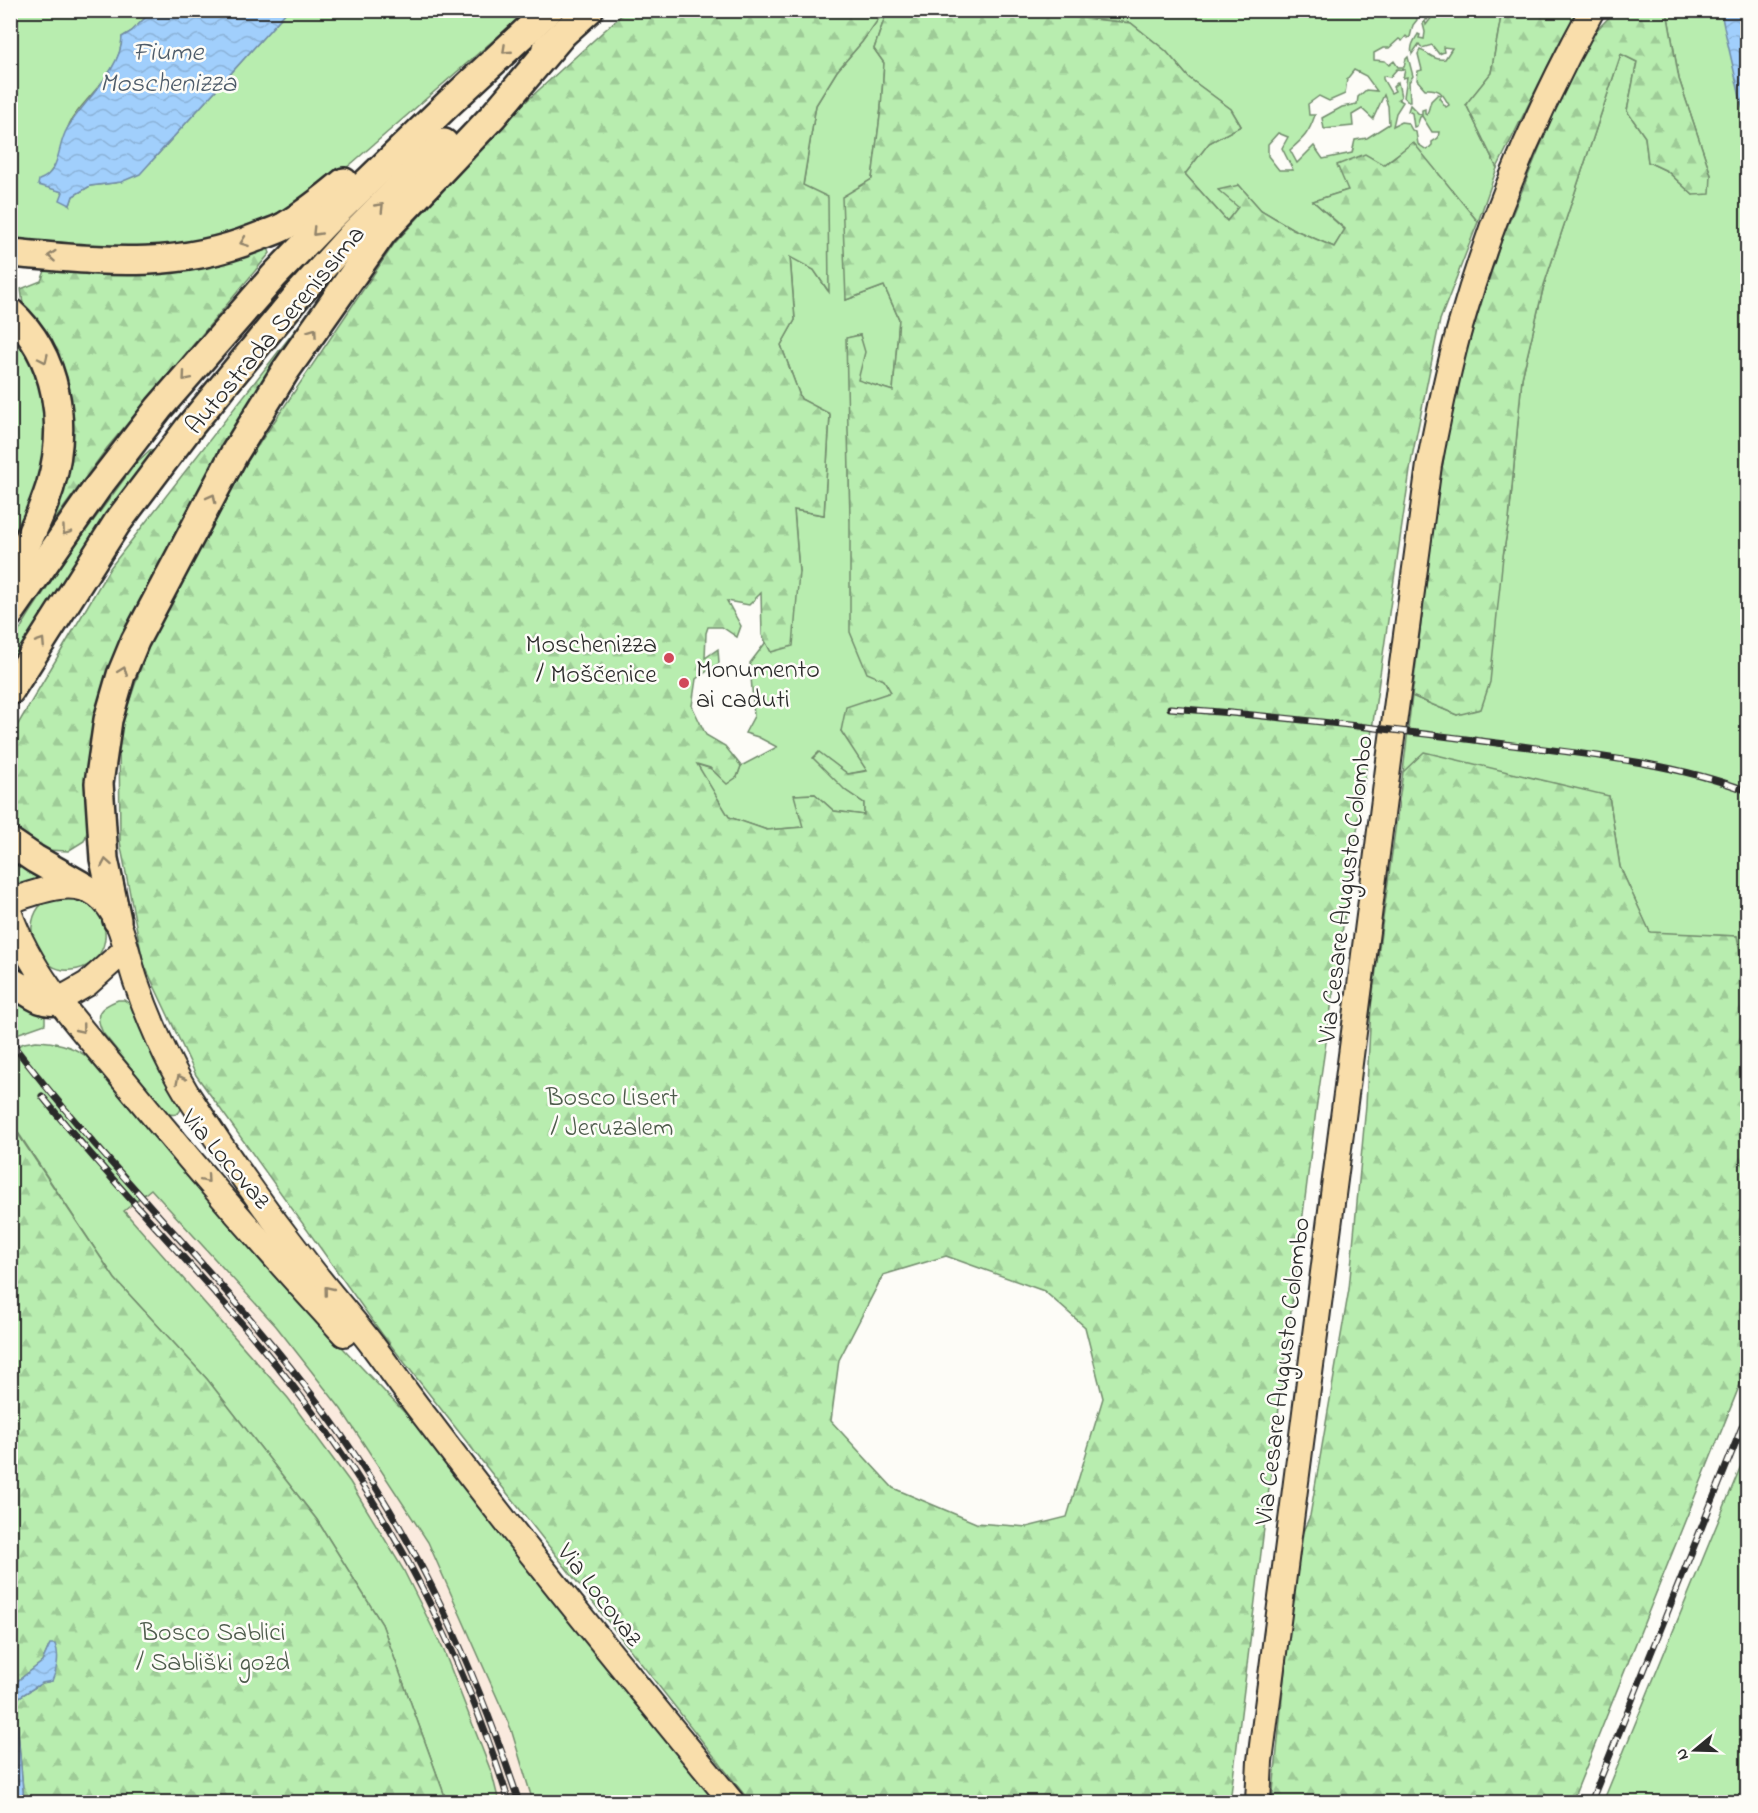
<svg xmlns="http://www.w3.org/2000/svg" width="1758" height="1813" font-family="'Indie Flower',sans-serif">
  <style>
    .built { fill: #faeade }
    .grass { fill: #b8edaf; stroke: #728c6d; stroke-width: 1.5; fill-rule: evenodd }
    .forest { fill: url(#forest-firs); stroke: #728c6d; stroke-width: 1.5; fill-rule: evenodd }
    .water { fill: url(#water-waves); stroke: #728da8; stroke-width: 1.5 }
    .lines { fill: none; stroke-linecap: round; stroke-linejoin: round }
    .major-casing { stroke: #2b2b2b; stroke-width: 28 }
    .highway-casing { stroke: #2b2b2b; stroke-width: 32 }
    .major { stroke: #f9deab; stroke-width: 24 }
    .highway { stroke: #f9deab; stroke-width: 27 }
    .rail-casing { stroke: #2b2b2b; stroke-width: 7 }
    .rail { stroke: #fdfcf7; stroke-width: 4.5; stroke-dasharray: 14; stroke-linecap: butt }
    .oneway { stroke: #92846b }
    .poi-dot { fill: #d1495b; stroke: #fdfcf7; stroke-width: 2 }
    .labels { text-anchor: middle; stroke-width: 5; stroke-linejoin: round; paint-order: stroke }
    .street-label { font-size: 26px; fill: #2b2b2b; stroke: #fdfcf7 }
    .poi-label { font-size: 26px; fill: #2b2b2b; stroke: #fdfcf7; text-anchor: end }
    .park-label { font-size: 26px; fill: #4e5c4c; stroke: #fdfcf7 }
    .water-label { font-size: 27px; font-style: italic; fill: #4e5c6a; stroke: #fdfcf7 }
  </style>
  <defs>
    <pattern id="forest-firs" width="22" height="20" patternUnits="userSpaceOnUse" patternTransform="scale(1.5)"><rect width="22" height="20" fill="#b8edaf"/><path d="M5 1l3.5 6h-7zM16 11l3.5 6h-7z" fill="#9ecb97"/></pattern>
    <pattern id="water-waves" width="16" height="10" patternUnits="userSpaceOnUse" patternTransform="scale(1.5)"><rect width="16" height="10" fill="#a1cffc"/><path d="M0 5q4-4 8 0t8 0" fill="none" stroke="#8bb2d8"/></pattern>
  </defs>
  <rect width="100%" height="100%" fill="#fdfcf7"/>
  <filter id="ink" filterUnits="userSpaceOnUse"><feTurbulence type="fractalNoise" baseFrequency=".0167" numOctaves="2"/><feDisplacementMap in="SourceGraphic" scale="12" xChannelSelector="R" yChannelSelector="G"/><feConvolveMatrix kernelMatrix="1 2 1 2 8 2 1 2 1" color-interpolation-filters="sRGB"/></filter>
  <g filter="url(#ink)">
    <path class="built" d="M151 1189 276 1326 341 1409 428 1542 511 1729 533 1802H499L492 1774 444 1651 403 1569 350 1482 288 1398 124 1211Z"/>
    <g class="grass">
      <path d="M1044 10 1416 11 1417 20 1413 25 1410 37 1408 38 1406 36 1402 41 1399 39 1389 48H1383L1374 53V60L1385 61 1389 65 1394 61 1398 67H1404L1406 59 1408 57 1413 76 1409 82 1410 101H1408L1404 97 1407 77 1403 78 1405 70 1397 69 1390 77 1383 76V79L1391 93 1395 91 1393 87 1398 82 1401 97 1398 99 1403 102 1396 113 1393 126 1401 122 1408 123 1412 130 1416 132 1418 144 1427 150 1432 145V142L1438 138 1439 132H1432L1422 116 1420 117 1417 126 1414 127 1412 113 1408 111 1410 105 1419 114 1422 115V110L1425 109V114L1427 115 1431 101 1438 94 1441 95 1439 98 1446 107 1449 105C1442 93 1440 88 1425 89L1417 80 1418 71 1422 70 1418 54 1420 50C1429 53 1434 61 1445 59L1452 48 1443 47 1444 52 1439 54 1432 45 1422 48 1419 44 1412 54C1410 46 1414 41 1418 34L1420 35 1419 38 1424 39 1425 32 1423 24 1425 20 1426 25 1432 17 1430 15 1427 20 1421 11H1502L1491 73 1466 104 1497 168 1478 222 1413 143 1348 190 1313 201 1345 230 1334 247 1293 229 1261 210 1239 185V207L1227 221 1185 174 1209 143 1241 126 1231 109 1189 78 1166 51 1131 23 1043 14ZM1354 70 1366 76 1377 91 1366 90 1358 97 1357 104 1342 107 1322 118 1324 129 1353 126 1352 115 1362 109 1373 119 1384 95 1388 106 1389 124 1367 138 1355 140 1352 153 1323 159 1314 146 1297 163 1290 150C1304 138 1309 133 1315 115H1309L1308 104 1319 96 1329 101 1345 94 1347 79ZM1278 133 1288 137 1282 148 1293 170H1279L1268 156V144Z"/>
      <path d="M10 11H152L132 31 122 37C122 70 88 94 72 119 64 132 62 149 56 163 52 173 44 176 44 186L63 192 70 205 73 196 90 186 121 182 151 162 287 11H527L351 164 288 213 183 248 11 245Z"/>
      <path d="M882 11H887L874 49 884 63 881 108 872 179 846 300 884 286 899 319 893 391 857 380 860 335 847 338 850 518 884 680 892 693 841 731 868 770 848 774 819 753 845 790 864 803V815L834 811 815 794 795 795 804 827 767 830 729 817 696 764 737 777 741 766 777 747 758 737 745 733 754 716 750 663 766 642 771 652 799 572 794 510 824 515 830 415 801 399 781 345 795 320 790 256 814 270 828 291 803 186 816 105 837 71 862 42 880 17Z"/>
      <path d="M1667 11H1721L1748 128 1747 993 1737 936 1650 933 1620 867 1609 796 1403 772 1412 696 1457 715 1503 556 1509 520 1522 378 1544 285 1621 54 1637 62 1627 111 1645 137 1648 162 1667 171 1693 195 1711 175 1679 79Z"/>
      <path d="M11 325 23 339 44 388 46 463 11 556Z"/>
      <path d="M155 449 156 453 11 672V644L30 613 71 551 136 463 150 450Z"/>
      <path d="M18 861 36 871V880L33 885 14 889 11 887V862Z"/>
      <path d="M63 894C72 897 86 899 93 906 116 929 105 968 71 970 39 973 21 931 39 907 45 900 55 897 63 894Z"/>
      <path d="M11 990 45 1017V1024L11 1036Z"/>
      <path d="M118 1000H124L133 1006 182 1104C181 1112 178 1116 169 1114L164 1109 103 1033C94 1014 98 1008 118 1000Z"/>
      <path d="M36 1041C56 1042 70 1045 86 1056L186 1175 303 1306 424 1433 719 1802H533L511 1729 428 1542 341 1409 276 1326 151 1189 124 1211 288 1398 350 1482 403 1569 444 1651 492 1774 499 1802H447L382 1624 317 1520 207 1379 115 1279 11 1122V1049L24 1043Z"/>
      <path d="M1747 1451V1802H1603Z"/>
    </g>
    <g class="forest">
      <path d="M626 11H882L880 17 862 42 837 71 816 105 803 185 828 197 829 292 814 270 790 257 795 320 781 345 801 399 830 414 824 515 794 510 799 572 793 646 771 652 762 635 761 593 749 605 727 601 741 626 737 637 722 627H708L706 633 705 658 718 649 719 663 696 679 692 706 706 735 725 746 741 766 737 777 727 784 710 768 697 764 729 817 767 830 803 827 794 795 815 794 834 811 864 815V803L845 790 813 758 819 752 848 774 867 771 841 731 846 707 891 692 884 680 867 673 850 632V518L846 338 860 335 865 352 858 380 893 391 899 319 884 286 846 300 842 197 872 179 881 108 884 63 874 49 887 11H1044V14L1131 23 1166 51 1189 78 1231 109 1241 126 1209 143 1185 174 1227 221 1238 207 1218 190 1239 185 1261 210 1293 229 1334 247 1345 229 1313 201 1348 190 1337 165 1365 154 1384 165 1413 142 1478 222 1440 320 1412 457 1316 1110 1230 1802H750L382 1334 196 1075 143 962 120 842 119 731 157 621 226 493 394 244 520 107ZM946 1256 1044 1291 1085 1327 1103 1398 1067 1517 1027 1527 976 1523 893 1488 831 1421 839 1360 883 1275Z"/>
      <path d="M1502 11H1578L1558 45 1497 168 1466 104 1491 73Z"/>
      <path d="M1615 11H1667L1679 79 1711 175 1710 194 1693 195 1667 171 1648 162 1645 137 1627 111 1637 62 1621 54 1544 285 1522 378 1509 520 1503 556 1490 682 1481 709 1457 715 1412 696 1436 502 1458 376 1501 242 1559 100 1594 33Z"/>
      <path d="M268 248 270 253 107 448 46 532 66 454 24 312 21 289 41 281 47 266Z"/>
      <path d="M296 329 299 330 187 511 130 620 105 679 92 741 88 796V830L84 841 68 851 46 850 11 828V736L110 568Z"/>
      <path d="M1424 752 1609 796 1620 867 1650 932 1737 936 1748 993 1747 1367 1572 1802H1272L1297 1545 1310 1516 1349 1289 1366 1105 1371 1007 1403 772Z"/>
      <path d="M10 1122 115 1279 207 1379 317 1520 382 1624 447 1802H24L16 1708 19 1697 42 1683 52 1681 50 1644 42 1662 11 1686Z"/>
    </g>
    <g class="water">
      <path d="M152 11H287L140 174 121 182 90 186 73 196 70 205 60 200 63 192 38 185 39 180C61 173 57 145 67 129 82 102 122 70 122 37L132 31Z"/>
      <path d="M1721 11H1747V128L1724 27Z"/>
      <path d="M50 1644H55C60 1655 57 1670 52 1681L42 1683 19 1697 16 1708 24 1802H11V1686L42 1662Z"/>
    </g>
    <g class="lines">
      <defs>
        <g id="major">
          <path d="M10 901C37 892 72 877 97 895 123 914 126 954 136 982 148 1017 167 1061 186 1092 224 1152 265 1210 308 1265 329 1293 352 1318 373 1346 391 1370 408 1395 427 1419 525 1549 629 1676 732 1802"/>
          <path d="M10 914C32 977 81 1028 123 1079 194 1166 268 1251 344 1334"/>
          <path d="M59 1000 87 984 125 950"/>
          <path d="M1258 1802 1260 1761 1390 753 1429 465C1438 419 1447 372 1460 327 1491 217 1537 110 1592 10"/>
        </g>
        <g id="highway">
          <path d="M547 48 589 10"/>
          <path d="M10 253C96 260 173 271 255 238 265 234 276 231 285 226 306 213 325 198 344 182"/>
          <path d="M10 312C59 356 68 426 50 487 40 518 25 547 10 576"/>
          <path d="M10 613 97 488 159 408 274 276 329 219 448 104 549 10"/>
          <path d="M10 691 117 523 191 425 297 296 351 236 444 143"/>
          <path d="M10 842 35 859 86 888"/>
          <path d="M117 920 104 859 99 783 108 720 121 675 135 641 234 454 286 370 383 232 493 116 560 37"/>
          <path d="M10 981C25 988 42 1007 59 1000"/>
        </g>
      </defs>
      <use href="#major" class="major-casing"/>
      <use href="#highway" class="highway-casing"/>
      <use href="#major" class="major"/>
      <use href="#highway" class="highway"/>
      <defs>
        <g id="rail">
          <path d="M1170 708C1279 716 1388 729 1497 743 1582 754 1667 761 1748 791"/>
          <path d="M10 1041C114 1178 243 1295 342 1436 423 1552 475 1669 519 1802"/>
          <path d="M42 1096C125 1200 222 1292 302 1398 397 1523 462 1653 509 1802"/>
          <path d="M1591 1802 1748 1412"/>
        </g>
      </defs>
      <use href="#rail" class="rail-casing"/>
      <use href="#rail" class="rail"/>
    </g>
    <defs><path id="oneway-chevron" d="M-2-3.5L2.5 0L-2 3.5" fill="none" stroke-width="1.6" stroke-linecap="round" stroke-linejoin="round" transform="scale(1.5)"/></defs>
    <g class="oneway">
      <use href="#oneway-chevron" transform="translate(506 50) rotate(137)"/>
      <use href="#oneway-chevron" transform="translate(380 207) rotate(-46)"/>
      <use href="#oneway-chevron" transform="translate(316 232) rotate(134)"/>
      <use href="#oneway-chevron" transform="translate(244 242) rotate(160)"/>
      <use href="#oneway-chevron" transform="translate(52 256) rotate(-176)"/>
      <use href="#oneway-chevron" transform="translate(313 332) rotate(-55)"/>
      <use href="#oneway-chevron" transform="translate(44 359) rotate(65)"/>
      <use href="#oneway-chevron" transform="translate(186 377) rotate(131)"/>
      <use href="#oneway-chevron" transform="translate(212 498) rotate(-62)"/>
      <use href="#oneway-chevron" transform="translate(66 531) rotate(125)"/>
      <use href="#oneway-chevron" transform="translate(41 642) rotate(-57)"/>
      <use href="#oneway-chevron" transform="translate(123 671) rotate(-69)"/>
      <use href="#oneway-chevron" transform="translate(106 863) rotate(-100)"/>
      <use href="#oneway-chevron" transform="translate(81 1029) rotate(51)"/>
      <use href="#oneway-chevron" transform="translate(180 1079) rotate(-116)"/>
      <use href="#oneway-chevron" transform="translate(206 1179) rotate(49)"/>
      <use href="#oneway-chevron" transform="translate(328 1290) rotate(-129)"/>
    </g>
  </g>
  <g class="poi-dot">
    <circle cx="669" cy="658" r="6"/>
    <circle cx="684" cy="683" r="6"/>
  </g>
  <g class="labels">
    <g class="street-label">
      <text transform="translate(274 329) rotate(-50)" y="9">Autostrada Serenissima</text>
      <text transform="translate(1344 889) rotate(-83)" y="9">Via Cesare Augusto Colombo</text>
      <text transform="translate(227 1158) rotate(49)" y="9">Via Locovaz</text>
      <text transform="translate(1281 1371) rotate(-83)" y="9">Via Cesare Augusto Colombo</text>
      <text transform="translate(601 1594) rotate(52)" y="9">Via Locovaz</text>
    </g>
    <g class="poi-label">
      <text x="657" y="652">Moschenizza<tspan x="657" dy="30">/ Moščenice</tspan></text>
      <text x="696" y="677" text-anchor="start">Monumento<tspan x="696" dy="30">ai caduti</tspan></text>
    </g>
    <g class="park-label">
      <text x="612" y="1105">Bosco Lisert<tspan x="612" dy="30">/ Jeruzalem</tspan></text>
      <text x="213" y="1640">Bosco Sablici<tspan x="213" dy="30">/ Sabliški gozd</tspan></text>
    </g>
    <g class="water-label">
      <text x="168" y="60">Fiume<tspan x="168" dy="31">Moschenizza</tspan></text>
    </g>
  </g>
  <rect width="1758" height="1813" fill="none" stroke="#fdfcf7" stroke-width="36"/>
  <rect x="18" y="18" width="1722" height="1777" fill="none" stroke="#2b2b2b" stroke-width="2" filter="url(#ink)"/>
  <g transform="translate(1695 1750) rotate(251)" stroke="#fdfcf7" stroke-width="4.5" paint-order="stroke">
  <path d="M0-4.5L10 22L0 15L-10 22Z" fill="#2b2b2b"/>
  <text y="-9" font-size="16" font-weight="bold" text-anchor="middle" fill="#2b2b2b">N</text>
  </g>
</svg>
